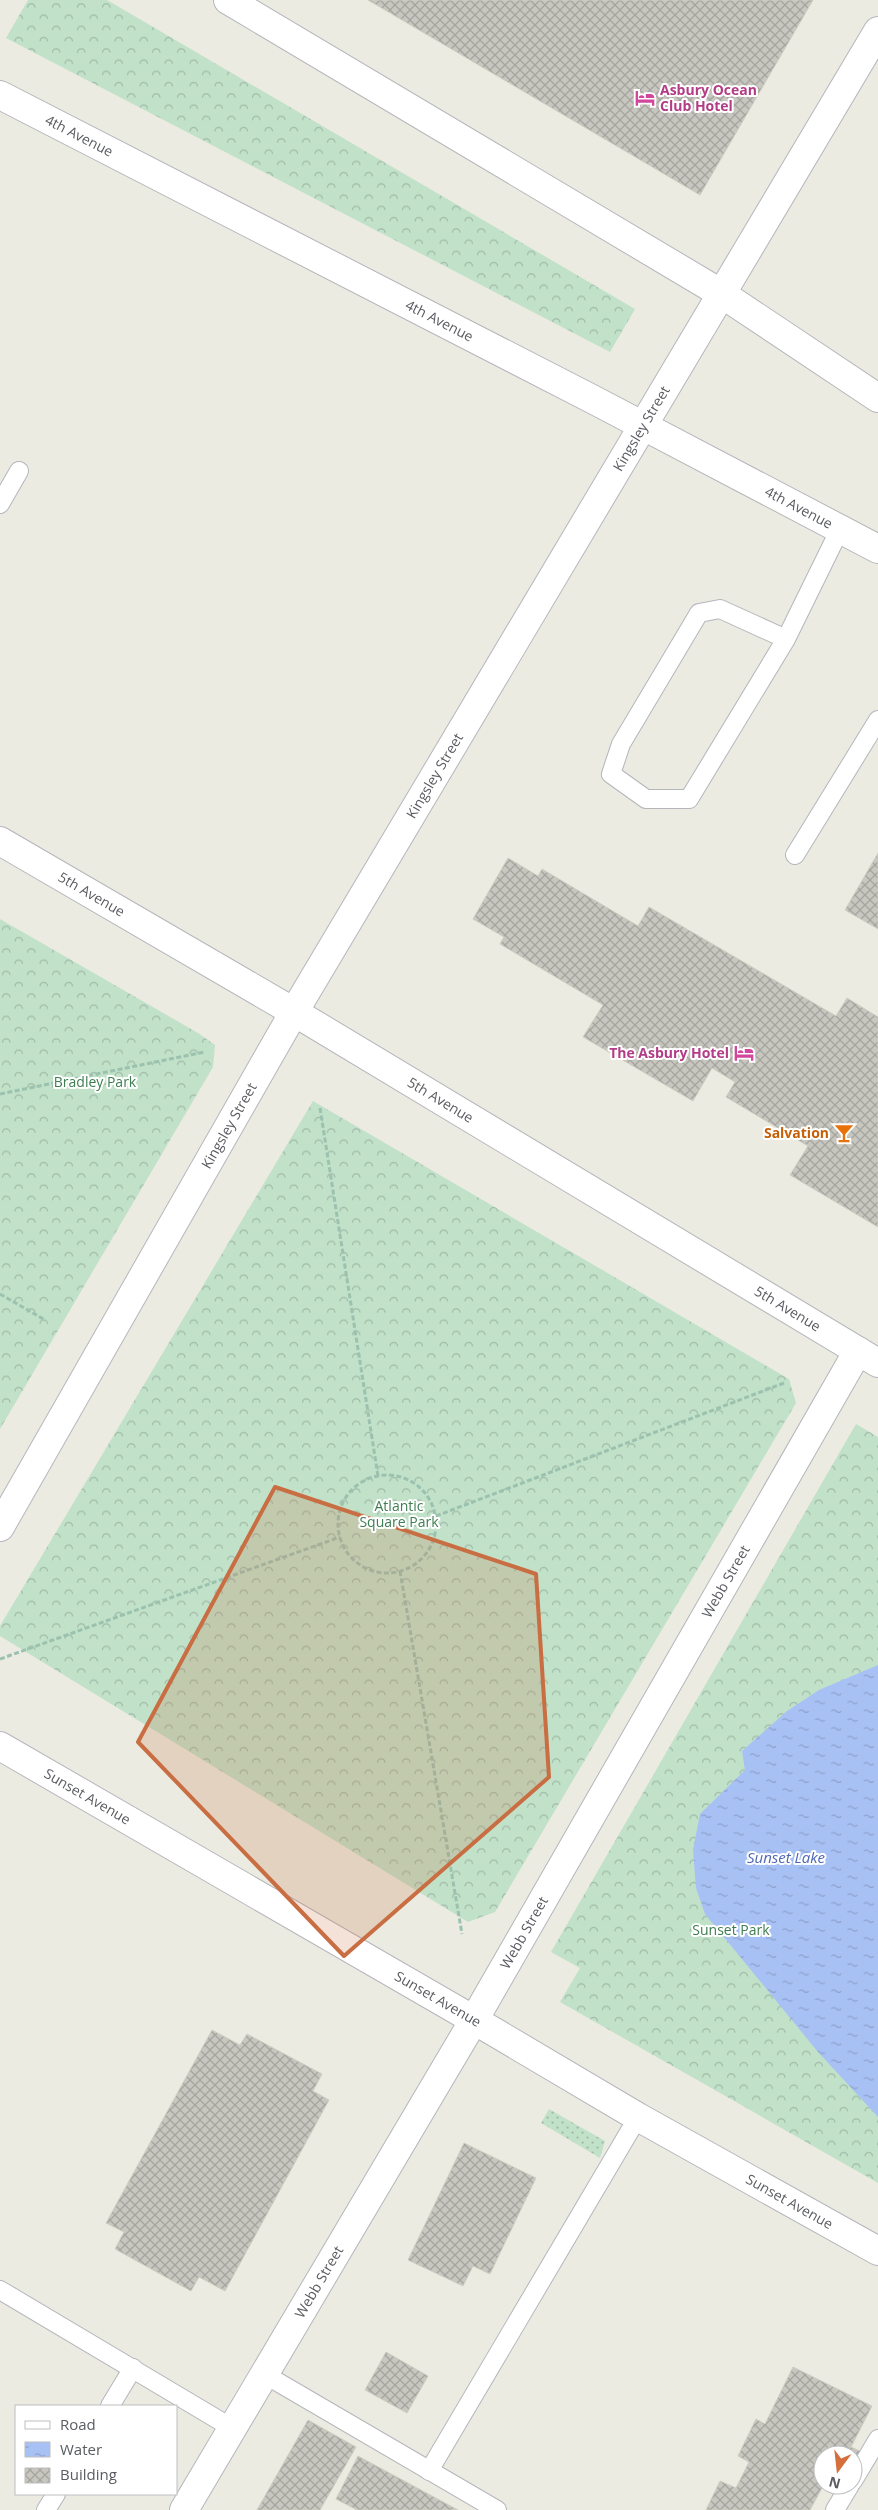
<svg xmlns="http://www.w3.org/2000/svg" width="878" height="2510" font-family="'Open Sans',sans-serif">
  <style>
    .grass { fill: url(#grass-dots) }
    .forest { fill: url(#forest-crowns) }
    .water { fill: url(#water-ripples) }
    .building { fill: url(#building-cross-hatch); stroke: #cfcec1 }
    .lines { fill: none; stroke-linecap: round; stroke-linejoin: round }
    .lane-casing { stroke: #b4b6bb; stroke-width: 20 }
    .street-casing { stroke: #b4b6bb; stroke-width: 30 }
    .secondary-casing { stroke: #b6b6bd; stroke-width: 30 }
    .path { stroke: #9bc1af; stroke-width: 3; stroke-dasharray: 5 2.5; stroke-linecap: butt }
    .lane { stroke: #fff; stroke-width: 18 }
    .street { stroke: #fff; stroke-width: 28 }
    .secondary { stroke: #fff; stroke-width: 28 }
    .marked { fill: #c96d42; fill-opacity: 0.2; stroke: #c96d42; stroke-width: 4; stroke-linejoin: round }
    .labels { text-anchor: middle; stroke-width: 4; stroke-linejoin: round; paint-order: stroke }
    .hotel-label { font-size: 14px; font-weight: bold; fill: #b23c85; stroke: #fff; text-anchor: start }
    .street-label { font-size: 14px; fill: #5a5c61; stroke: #fff }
    .park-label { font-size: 14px; fill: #3d7d50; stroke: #fff }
    .food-label { font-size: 14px; font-weight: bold; fill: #c56008; stroke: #fff; text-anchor: end }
    .water-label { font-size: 15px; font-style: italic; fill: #4f67b5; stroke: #fff }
  </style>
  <defs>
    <pattern id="grass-dots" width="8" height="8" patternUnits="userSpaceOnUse" patternTransform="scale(1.25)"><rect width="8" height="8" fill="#c1e1c9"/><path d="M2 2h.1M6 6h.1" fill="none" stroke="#a0baa7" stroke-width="1.8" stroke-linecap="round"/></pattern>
    <pattern id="forest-crowns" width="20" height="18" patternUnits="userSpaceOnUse" patternTransform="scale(1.25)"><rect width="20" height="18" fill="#c1e1c9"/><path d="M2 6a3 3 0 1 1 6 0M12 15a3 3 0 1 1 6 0" fill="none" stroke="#a0baa7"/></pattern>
    <pattern id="water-ripples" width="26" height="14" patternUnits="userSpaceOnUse" patternTransform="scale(1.25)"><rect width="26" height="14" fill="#a8c1f5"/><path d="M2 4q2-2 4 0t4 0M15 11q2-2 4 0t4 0" fill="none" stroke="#8ca0ca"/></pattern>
    <pattern id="building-cross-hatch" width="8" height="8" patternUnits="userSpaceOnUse" patternTransform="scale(1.25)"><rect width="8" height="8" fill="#c7c6bf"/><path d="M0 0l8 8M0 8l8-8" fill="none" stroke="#a5a49f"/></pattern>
  </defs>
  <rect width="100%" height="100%" fill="#ebebe2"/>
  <path class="grass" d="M549 2109 605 2141 600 2158 541 2123Z"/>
  <g class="forest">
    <path d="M28 0H107L635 309 610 352 6 38Z"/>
    <path d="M0 919 198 1033 215 1045 213 1067 0 1429Z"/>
    <path d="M313 1101 789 1379 796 1403 495 1912 468 1922 0 1636V1626Z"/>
    <path d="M856 1424 878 1437V2183L560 2002 580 1968 551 1952Z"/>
  </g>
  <path class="water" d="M878 1665V2117L818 2052 705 1914 696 1888 693 1850 700 1814 745 1770 742 1751 787 1711 819 1690Z"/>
  <g class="building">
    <path d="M368 0H813L700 195Z"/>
    <path d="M878 853V929L845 910Z"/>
    <path d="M508 858 538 876 542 869 638 926 649 907 836 1016 847 998 878 1017V1227L790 1175 808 1146 726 1097 735 1082 712 1068 693 1101 583 1037 603 1005 500 944 504 937 473 919Z"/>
    <path d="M212 2030 240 2045 247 2034 322 2074 313 2091 329 2100 225 2291 199 2277 191 2291 115 2249 124 2232 106 2223Z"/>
    <path d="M464 2143 536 2178 490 2274 473 2266 463 2286 408 2260Z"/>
    <path d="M386 2352 428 2376 407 2413 365 2390Z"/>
    <path d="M793 2367 872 2406 851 2447 862 2452 853 2470V2455H823V2485H845L840 2495 823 2486 810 2510H706L720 2481 736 2488 749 2462 738 2456 756 2419 765 2424Z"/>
    <path d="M308 2420 356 2447 320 2510H257Z"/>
    <path d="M358 2456 458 2510H357L336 2499Z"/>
  </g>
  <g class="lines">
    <defs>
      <g id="lane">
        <path d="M0 504 19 471"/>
        <path d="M786 639 720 609 699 613 621 744 611 774 646 799H689L786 639 840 529"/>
        <path d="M795 855 878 720"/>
        <path d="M0 2290 232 2428"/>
        <path d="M264 2374 497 2510"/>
        <path d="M110 2406 133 2368"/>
        <path d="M429 2471 638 2117"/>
        <path d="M853 2481 878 2439"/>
        <path d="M46 2510 56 2494"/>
        <path d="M835 2510 850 2485"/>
      </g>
      <g id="street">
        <path d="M228 0 722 294 878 398"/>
        <path id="s1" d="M0 95 594 400 878 549"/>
        <path id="s2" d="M0 841 294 1012 878 1363"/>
        <path id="s3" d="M474 2020 638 2117 878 2251"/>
        <path id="s4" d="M184 2510 474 2020 858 1351"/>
      </g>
      <g id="secondary">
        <path id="s5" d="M0 1527 294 1012 878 31"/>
        <path id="s6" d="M0 1746 474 2020"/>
      </g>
    </defs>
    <use href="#lane" class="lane-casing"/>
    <use href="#street" class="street-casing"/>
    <use href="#secondary" class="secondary-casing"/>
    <g class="path">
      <path d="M0 1094 204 1052"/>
      <path d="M320 1108 378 1476"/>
      <path d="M0 1294 45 1320"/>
      <circle cx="387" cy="1524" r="49"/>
      <path d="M436 1516 784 1383"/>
      <path d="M400 1571 462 1934"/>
      <path d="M0 1659 340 1537"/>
    </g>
    <use href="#lane" class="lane"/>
    <use href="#street" class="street"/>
    <use href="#secondary" class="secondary"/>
  </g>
  <path class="marked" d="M275 1487 536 1574 549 1777 344 1956 138 1742Z"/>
  <defs>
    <symbol id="hotel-bare" viewBox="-9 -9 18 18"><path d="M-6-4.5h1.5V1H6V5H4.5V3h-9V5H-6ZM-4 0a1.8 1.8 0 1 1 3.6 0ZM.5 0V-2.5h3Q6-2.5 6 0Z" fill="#d1479c" stroke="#fff" stroke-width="2.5" paint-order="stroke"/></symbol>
    <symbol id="bar-bare" viewBox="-9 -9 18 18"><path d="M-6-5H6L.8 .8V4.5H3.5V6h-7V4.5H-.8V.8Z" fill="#e8710a" stroke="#fff" stroke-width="2.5" paint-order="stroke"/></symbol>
  </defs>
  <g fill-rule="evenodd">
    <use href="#hotel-bare" x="631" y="84" width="28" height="28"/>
    <use href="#hotel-bare" x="730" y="1039" width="28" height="28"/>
    <use href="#bar-bare" x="830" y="1119" width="28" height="28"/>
  </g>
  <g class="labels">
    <g class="hotel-label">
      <text x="660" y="95">Asbury Ocean<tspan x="660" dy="16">Club Hotel</tspan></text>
      <text x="729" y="1058" text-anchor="end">The Asbury Hotel</text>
    </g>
    <g class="street-label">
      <text dy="5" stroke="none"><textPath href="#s1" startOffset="89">4th Avenue</textPath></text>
      <text dy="5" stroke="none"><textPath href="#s1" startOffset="494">4th Avenue</textPath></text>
      <text dy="5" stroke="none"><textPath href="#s5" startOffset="1272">Kingsley Street</textPath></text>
      <text dy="5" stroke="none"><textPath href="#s1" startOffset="899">4th Avenue</textPath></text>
      <text dy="5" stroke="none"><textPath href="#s5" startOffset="868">Kingsley Street</textPath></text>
      <text dy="5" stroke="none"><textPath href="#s2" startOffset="106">5th Avenue</textPath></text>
      <text dy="5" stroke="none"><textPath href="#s2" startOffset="511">5th Avenue</textPath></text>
      <text dy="5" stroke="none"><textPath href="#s5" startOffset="462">Kingsley Street</textPath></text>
      <text dy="5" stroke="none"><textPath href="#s2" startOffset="916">5th Avenue</textPath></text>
      <text dy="5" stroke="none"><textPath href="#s4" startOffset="1075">Webb Street</textPath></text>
      <text dy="5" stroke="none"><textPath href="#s6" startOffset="101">Sunset Avenue</textPath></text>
      <text dy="5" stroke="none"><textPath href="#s4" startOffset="670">Webb Street</textPath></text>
      <text transform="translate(438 1999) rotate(30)" y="5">Sunset Avenue</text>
      <text dy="5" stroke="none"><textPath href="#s3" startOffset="364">Sunset Avenue</textPath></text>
      <text dy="5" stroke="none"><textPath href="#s4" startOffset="265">Webb Street</textPath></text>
    </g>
    <g class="park-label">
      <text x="95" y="1087">Bradley Park</text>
      <text x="399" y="1511">Atlantic<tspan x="399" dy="16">Square Park</tspan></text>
      <text x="731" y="1935">Sunset Park</text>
    </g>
    <g class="food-label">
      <text x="829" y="1138">Salvation</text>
    </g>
    <g class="water-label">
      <text x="786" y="1863">Sunset Lake</text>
    </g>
  </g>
  <rect x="15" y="2405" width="162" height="90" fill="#ffffff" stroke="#bdbec0"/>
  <rect x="25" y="2421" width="25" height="8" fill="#ffffff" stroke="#bdbec0"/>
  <text x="60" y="2430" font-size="15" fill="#5a5c61">Road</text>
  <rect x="25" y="2442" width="25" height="15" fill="url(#water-ripples)" stroke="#bdbec0"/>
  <text x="60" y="2455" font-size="15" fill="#5a5c61">Water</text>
  <rect x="25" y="2468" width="25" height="15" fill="url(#building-cross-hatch)" stroke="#bdbec0"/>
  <text x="60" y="2480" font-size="15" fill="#5a5c61">Building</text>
  <g transform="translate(838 2470) rotate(195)"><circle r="24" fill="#ffffff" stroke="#bdbec0"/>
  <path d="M0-4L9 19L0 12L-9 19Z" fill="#d56f3e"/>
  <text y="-8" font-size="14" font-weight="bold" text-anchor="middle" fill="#5a5c61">N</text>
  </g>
</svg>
